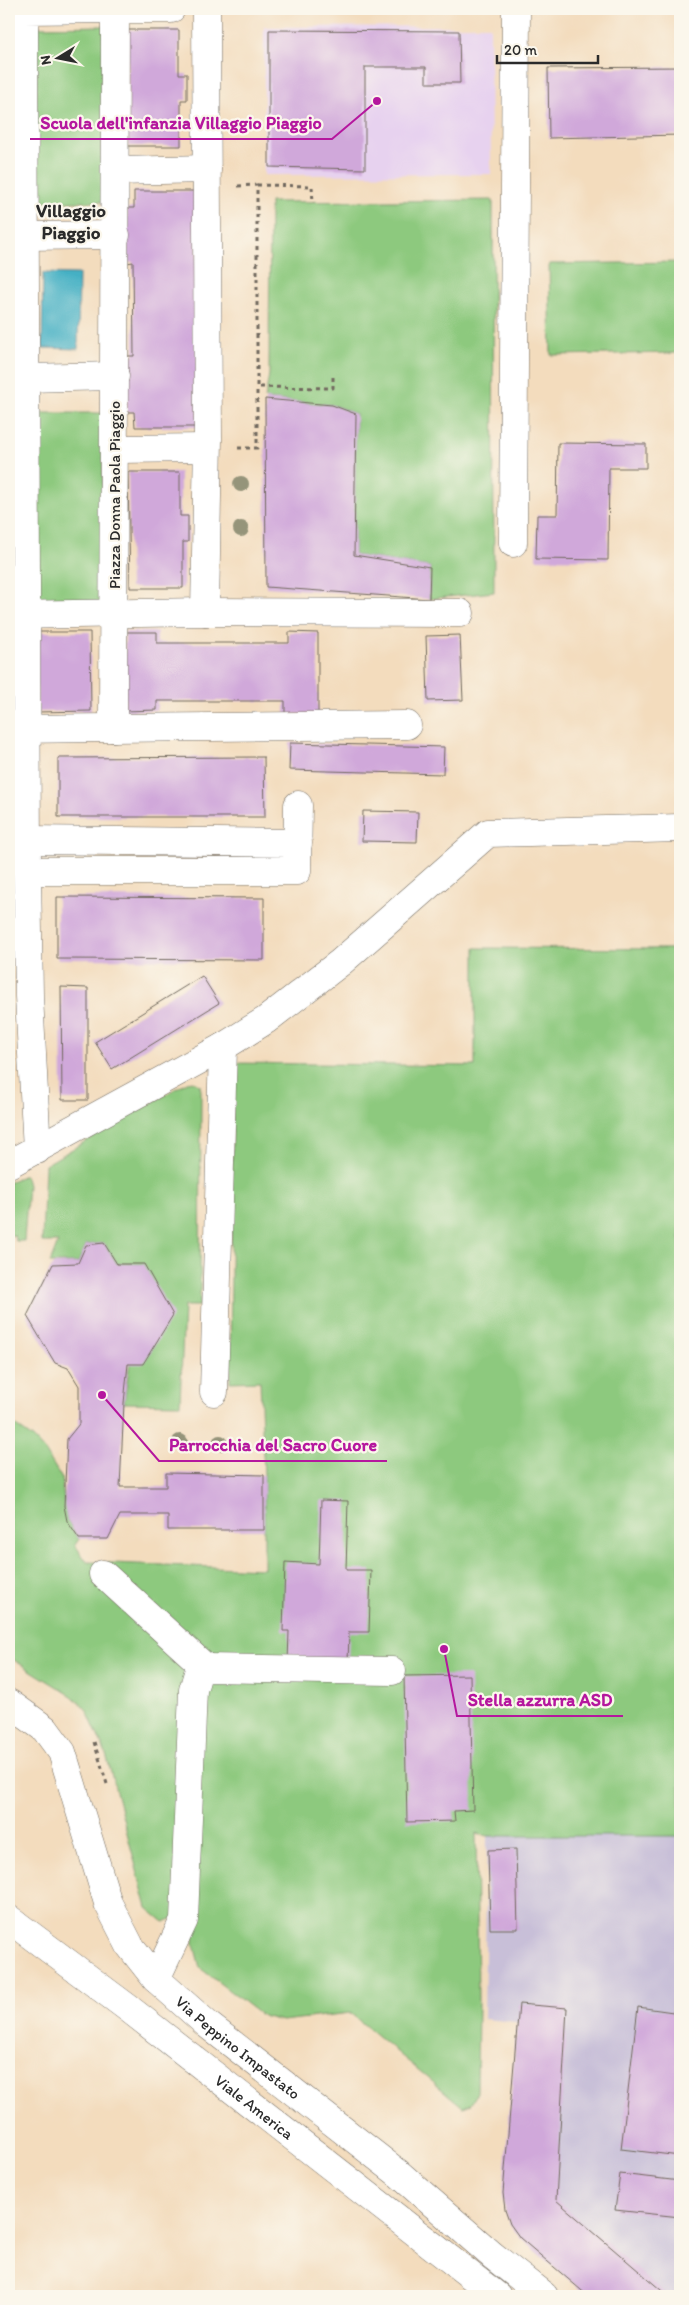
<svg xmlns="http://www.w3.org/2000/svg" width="689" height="2305" font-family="Itim,sans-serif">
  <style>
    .built { fill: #e7d2ef }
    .industrial { fill: #c8bfd8 }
    .green { fill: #8dc97e; stroke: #5c7a54 }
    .water { fill: #45b0c4; stroke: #386e78 }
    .building { fill: #d0a8da }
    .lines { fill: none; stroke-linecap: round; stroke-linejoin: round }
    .minor-casing { stroke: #71695e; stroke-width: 29 }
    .path { stroke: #71695e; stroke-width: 3; stroke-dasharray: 4 4; stroke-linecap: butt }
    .minor { stroke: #fff; stroke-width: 28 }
    .tree { fill: #95947a }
    .labels { text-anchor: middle; stroke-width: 4.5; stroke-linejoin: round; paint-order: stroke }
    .street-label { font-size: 16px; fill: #2b2b2b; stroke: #fbf7ec }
    .quarter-label { font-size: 19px; font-weight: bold; fill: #2b2b2b; stroke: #fbf7ec }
    .leader { fill: none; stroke: #b5179e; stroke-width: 2 }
    .callout-dot { fill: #b5179e; stroke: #fbf7ec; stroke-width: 2 }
    .callout-label { font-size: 18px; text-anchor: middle; font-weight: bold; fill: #b5179e; stroke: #fbf7ec; stroke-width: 4.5; stroke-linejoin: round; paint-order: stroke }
  </style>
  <rect width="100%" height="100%" fill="#fbf7ec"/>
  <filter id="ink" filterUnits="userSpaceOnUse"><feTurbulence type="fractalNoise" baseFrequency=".02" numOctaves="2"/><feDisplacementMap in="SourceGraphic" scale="10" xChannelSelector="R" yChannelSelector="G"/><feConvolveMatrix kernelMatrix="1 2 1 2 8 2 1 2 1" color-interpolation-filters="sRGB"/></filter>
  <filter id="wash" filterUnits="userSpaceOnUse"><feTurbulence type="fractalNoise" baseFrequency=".0096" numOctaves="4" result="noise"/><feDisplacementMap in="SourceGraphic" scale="20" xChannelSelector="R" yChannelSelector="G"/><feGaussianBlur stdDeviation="1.12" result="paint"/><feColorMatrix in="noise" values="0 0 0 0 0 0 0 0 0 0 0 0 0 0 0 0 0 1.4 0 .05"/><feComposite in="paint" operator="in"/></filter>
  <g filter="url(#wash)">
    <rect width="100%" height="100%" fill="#f3dcbd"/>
    <path class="built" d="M490 26 491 174 264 175V27Z"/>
    <path class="industrial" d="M487 1836H680V2296H588L520 2238 510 2224 505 2210 503 2193 517 2022 484 2019Z"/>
    <g class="green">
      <path d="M104 26 105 202H35V27Z"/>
      <path d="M493 200 494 592 429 599 430 567 354 555 356 414 332 405 265 399 269 374 270 202Z"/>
      <path d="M680 262V353L551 355 549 264Z"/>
      <path d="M37 413H103V603L38 604Z"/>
      <path d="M475 948 680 949V1836H487L476 1833 478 2000 477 2093 471 2104 463 2107 350 2013 282 2021 262 2016 200 1968 194 1944 195 1898 174 1918 164 1922 147 1908 106 1754 86 1709 72 1696 9 1657V1421L34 1439 45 1451 61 1477 67 1521 79 1539 75 1545 87 1562 264 1569V1475L260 1381 230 1382 233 1063 475 1066Z"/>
      <path d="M193 1081 200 1085 201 1091 200 1306H184L180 1404 124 1403 144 1264H117L104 1243 86 1245 78 1263H50L58 1242H42L45 1165 187 1082Z"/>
      <path d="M25 1175 28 1185 24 1241H16L14 1235 9 1236V1182Z"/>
    </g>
    <path class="water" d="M43 273 79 274 78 349 42 348Z"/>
    <g id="blocks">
      <g class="building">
        <path d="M128 30H179V74H187V100H181V146H128Z"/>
        <path d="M269 30 459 31 460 83H426V67H365V169L269 167Z"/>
        <path d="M680 67V135L549 138 548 68Z"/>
        <path d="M134 191H197L198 427H135L134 412H127L126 356H134L133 262 127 263V208H134Z"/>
        <path d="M265 399 332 405 356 414 354 555 430 567 429 599 266 587Z"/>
        <path d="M558 443 646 444V468H609L608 560 536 559 537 515H557Z"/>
        <path d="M128 472H180V516H188V542H183V588H130Z"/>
        <path d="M36 632H90L91 711 37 712Z"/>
        <path d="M125 632H157V643H289V632L318 633V714H285V701H157V710L124 711Z"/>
        <path d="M460 635 463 700 428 701 426 636Z"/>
        <path d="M290 743 444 747 443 774 289 770Z"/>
        <path d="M264 757 265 817H58V758Z"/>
        <path d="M363 811 418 812 417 842 362 841Z"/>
        <path d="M57 897 264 898V960L57 959Z"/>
        <path d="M202 976 219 1003 112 1069 95 1042Z"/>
        <path d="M61 987 88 988V1100H62Z"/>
        <path d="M104 1243 117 1264H144L173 1315 143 1364H128L124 1403 120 1487H166V1473L264 1475V1530H168V1515H120L108 1539H79L67 1521 64 1506 67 1439 79 1424V1386L68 1368 55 1363 27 1316 53 1264 78 1263 86 1245Z"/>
        <path d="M321 1500 348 1501 346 1570H371L369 1632H349L348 1664 288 1662 289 1631H283L285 1562 319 1564Z"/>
        <path d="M470 1675 473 1810 454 1811 455 1821 407 1822 404 1676Z"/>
        <path d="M516 1849 518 1929H490L488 1850Z"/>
        <path d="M519 2004 567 2008 556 2200 668 2296H588L520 2238 510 2224 505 2210 503 2193Z"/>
        <path d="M638 2007 680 2013V2156L621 2149Z"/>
        <path d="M620 2174 680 2181V2217L615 2210Z"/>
      </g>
    </g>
  </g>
  <g filter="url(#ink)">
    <use href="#blocks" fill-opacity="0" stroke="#71695e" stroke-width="1"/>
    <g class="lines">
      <defs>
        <g id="minor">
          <path d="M115 9H171"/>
          <path d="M116 171 207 169"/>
          <path d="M24 236 116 235"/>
          <path d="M25 378 115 376"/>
          <path d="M115 449 207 448"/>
          <path d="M513 543 516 9"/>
          <path d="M205 612 208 438 206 9"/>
          <path d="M9 615 205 612 460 613"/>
          <path d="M9 729 407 725"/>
          <path d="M27 840 298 843"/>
          <path d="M27 871H297L298 805"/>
          <path d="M37 1150 29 996 27 871 24 10 115 9 113 728"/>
          <path d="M9 1164 223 1047 266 1020 341 962 488 833 680 828"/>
          <path d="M214 1392 223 1047"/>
          <path d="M103 1574 206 1668"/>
          <path id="s1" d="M9 1703 45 1729 62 1752 108 1903 130 1946 156 1979 208 2025 398 2173 492 2255 544 2296"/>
          <path id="s2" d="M9 1919 128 2008 497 2296"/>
          <path d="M156 1979 184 1920 193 1690 198 1673 206 1668 392 1671"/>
        </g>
      </defs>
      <use href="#minor" class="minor-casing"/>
      <g class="path">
        <path d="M257 185 312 186 313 203"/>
        <path d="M238 186 257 185V387L333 388V375"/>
        <path d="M238 448H257V387"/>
        <path d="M94 1742 107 1784"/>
      </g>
      <use href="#minor" class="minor"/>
    </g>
    <g class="tree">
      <circle cx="241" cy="484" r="8"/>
      <circle cx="241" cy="529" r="8"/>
      <circle cx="180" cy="1442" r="8"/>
      <circle cx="220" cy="1443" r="8"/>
    </g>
  </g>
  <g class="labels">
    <g class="street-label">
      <text transform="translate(114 495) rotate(-90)" y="6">Piazza Donna Paola Piaggio</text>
      <text dy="6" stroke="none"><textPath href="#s1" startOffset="428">Via Peppino Impastato</textPath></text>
      <text dy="6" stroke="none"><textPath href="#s2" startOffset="309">Viale America</textPath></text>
    </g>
    <g class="quarter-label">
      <text x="71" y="217">Villaggio<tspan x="71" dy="22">Piaggio</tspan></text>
    </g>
  </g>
  <path class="leader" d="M377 101L332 139H30M102 1395L159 1461H387M444 1649L457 1716H623"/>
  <g class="callout-dot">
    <circle cx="377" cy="101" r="5"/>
    <circle cx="102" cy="1395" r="5"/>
    <circle cx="444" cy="1649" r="5"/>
  </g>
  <g class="callout-label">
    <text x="181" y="129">Scuola dell'infanzia Villaggio Piaggio</text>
    <text x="273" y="1451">Parrocchia del Sacro Cuore</text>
    <text x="540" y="1706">Stella azzurra ASD</text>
  </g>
  <rect width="689" height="2305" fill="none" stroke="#fbf7ec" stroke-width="30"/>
  <g transform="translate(58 58) rotate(260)" stroke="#fbf7ec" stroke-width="4" paint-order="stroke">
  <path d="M0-4L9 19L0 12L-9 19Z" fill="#2b2b2b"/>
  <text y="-8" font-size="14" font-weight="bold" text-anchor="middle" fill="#2b2b2b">N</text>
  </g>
  <path d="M497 55v8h101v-8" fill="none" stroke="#2b2b2b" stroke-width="2.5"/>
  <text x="504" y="55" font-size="15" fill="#2b2b2b" stroke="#fbf7ec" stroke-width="4" paint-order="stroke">20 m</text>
</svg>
